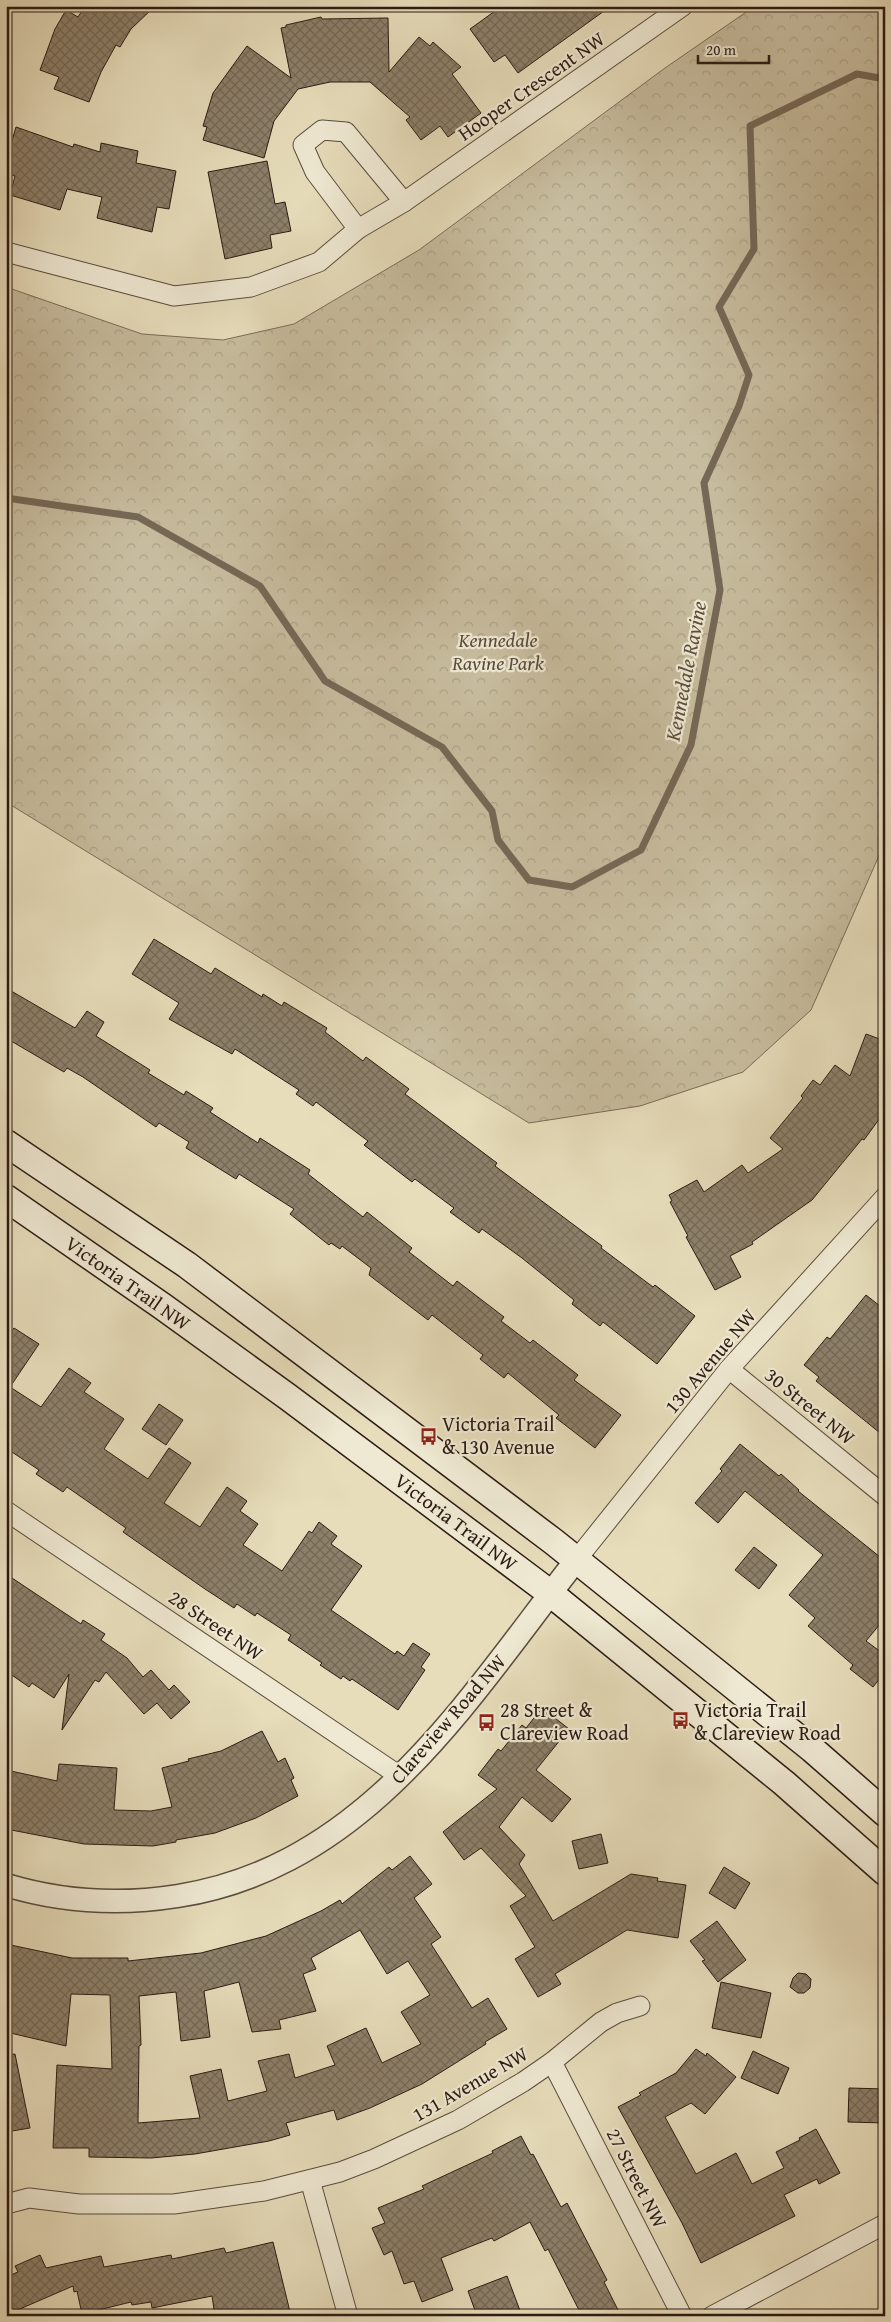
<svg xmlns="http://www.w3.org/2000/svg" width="891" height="2322" font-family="'Gentium Book Plus',serif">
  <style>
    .park { fill: url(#park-crowns); stroke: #7a6c58 }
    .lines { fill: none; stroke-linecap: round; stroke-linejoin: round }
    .stream { stroke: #766856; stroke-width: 7 }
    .building { fill: url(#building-cross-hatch); stroke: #2c1b13; fill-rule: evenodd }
    .minor-casing { stroke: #5b4c3d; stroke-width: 21 }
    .tertiary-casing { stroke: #5b4c3d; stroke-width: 25 }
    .secondary-casing { stroke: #2c1b13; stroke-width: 29 }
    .minor { stroke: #efe9d3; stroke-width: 19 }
    .tertiary { stroke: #efe9d3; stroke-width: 22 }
    .secondary { stroke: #efe9d3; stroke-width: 26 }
    .labels { text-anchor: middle; stroke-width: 4.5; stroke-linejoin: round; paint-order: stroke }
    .street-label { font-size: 20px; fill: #2c1b13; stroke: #efe9d3 }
    .park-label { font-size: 20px; font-style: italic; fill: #5a4b3d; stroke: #efe9d3 }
    .poi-label { font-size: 20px; fill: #2c1b13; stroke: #efe9d3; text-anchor: start }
    .water-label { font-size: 21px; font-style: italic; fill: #5d4e3f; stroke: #efe9d3 }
  </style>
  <defs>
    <pattern id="park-crowns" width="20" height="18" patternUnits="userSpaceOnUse" patternTransform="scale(1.25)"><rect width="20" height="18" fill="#c7bc9e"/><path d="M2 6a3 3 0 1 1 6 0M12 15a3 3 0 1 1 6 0" fill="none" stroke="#aba187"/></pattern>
    <pattern id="building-cross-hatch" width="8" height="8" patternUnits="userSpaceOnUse" patternTransform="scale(1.25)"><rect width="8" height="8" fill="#8d806a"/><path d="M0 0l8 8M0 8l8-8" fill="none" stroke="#736856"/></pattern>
  </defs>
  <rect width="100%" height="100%" fill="#e7ddbb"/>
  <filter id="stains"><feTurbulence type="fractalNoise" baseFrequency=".004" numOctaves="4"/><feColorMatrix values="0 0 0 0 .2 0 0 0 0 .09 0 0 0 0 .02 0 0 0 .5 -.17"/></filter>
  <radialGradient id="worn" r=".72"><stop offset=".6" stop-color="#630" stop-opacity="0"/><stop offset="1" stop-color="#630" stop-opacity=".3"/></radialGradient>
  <path class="park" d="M755 6H885V842L811 1010 743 1072 640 1106 529 1123 6 802V287L142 334 223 340 294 324 419 250 665 68Z"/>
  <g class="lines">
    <path class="stream" d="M6 498 138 517 260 586 325 681 442 747 492 811 498 840 529 880 572 887 641 850 691 745 720 590 704 483 739 406 749 375 719 307 754 249 750 126 857 74 885 79"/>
  </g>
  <g class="building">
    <path d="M85 6H155L131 29 120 47 116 45 101 72 89 102 54 89 59 77 40 70 55 29 66 10 78 17Z"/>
    <path d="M502 6H611L518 73 505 55 494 62 470 29Z"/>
    <path d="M321 17 322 19 388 18 389 72 419 37 430 46 433 42 461 67 452 74 481 113 448 137 440 126 421 140 406 120 410 117 370 82H330L298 89 274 121 264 158 203 140 207 127 203 126 213 93 247 46 291 78 281 28 286 27V25Z"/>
    <path d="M16 127 73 147 74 144 100 152 101 143 138 151 136 163 176 171 169 209 157 207 152 232 97 218 102 197 67 189 60 210 10 195 15 176 6 174V161Z"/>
    <path d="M267 161 275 204 285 202 291 231 270 235 272 248 225 259 208 172Z"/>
    <path d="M154 939 211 974 215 968 262 997 263 994 282 1006 284 1002 327 1028 325 1032 363 1061 366 1057 409 1089 405 1094 497 1163 495 1166 602 1246 601 1248 653 1287 655 1285 695 1316 657 1364 603 1322 600 1326 572 1304 574 1300 522 1258 482 1229 479 1233 450 1212 454 1208 415 1179 412 1182 364 1145 368 1141 316 1102 313 1106 296 1094 299 1090 235 1049 232 1054 169 1019 179 1003 132 974Z"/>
    <path d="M6 988 75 1028 87 1011 104 1022 96 1036 150 1070 148 1073 184 1095 186 1091 213 1108 210 1112 258 1143 260 1138 310 1170 308 1174 363 1217 367 1212 412 1248 409 1252 453 1286 457 1281 504 1317 501 1321 530 1343 533 1340 578 1375 574 1380 621 1415 595 1448 556 1418 559 1415 508 1373 504 1378 480 1359 483 1355 432 1315 428 1320 369 1275 371 1268 342 1246 340 1249 331 1243 329 1245 290 1214 294 1209 239 1174 236 1179 186 1148 189 1142 159 1123 156 1127 83 1077 67 1068 64 1072 6 1038Z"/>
    <path d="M866 1034 885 1041V1111L864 1140 862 1139 812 1200 752 1242 753 1244 730 1256 741 1277 715 1290 686 1237 688 1236 670 1202 672 1201 669 1195 697 1180 704 1192 742 1165 748 1173 783 1149 770 1138 803 1098 801 1096 813 1080 820 1085 835 1065 850 1076Z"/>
    <path d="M866 1295 885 1310V1437L816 1381 819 1377 804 1365 827 1337 830 1339Z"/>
    <path d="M14 1328 39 1344 10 1387 41 1407 69 1368 91 1383 84 1392 124 1419 104 1449 148 1479 169 1448 191 1463 164 1503 200 1527 227 1487 247 1501 240 1511 258 1524 243 1545 282 1571 309 1531 312 1533 319 1522 337 1536 331 1544 362 1566 331 1610 395 1654 397 1651 404 1656 413 1643 430 1654 421 1667 425 1670 398 1710 352 1679 350 1681 343 1676 341 1679 320 1665 322 1663 288 1640 291 1635 257 1613 255 1616 237 1604 234 1608 205 1589 123 1532 126 1528 67 1487 63 1492 36 1474 39 1470 6 1448V1339Z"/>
    <path d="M159 1404 183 1420 166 1445 142 1429Z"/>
    <path d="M740 1444 779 1476 781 1474 799 1490 798 1491 885 1561V1618L866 1641 885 1655V1672L873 1687 850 1669 853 1665 808 1626 815 1618 789 1595 823 1555 745 1491 718 1523 695 1503 722 1471 720 1469Z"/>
    <path d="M754 1547 777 1565 759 1589 735 1570Z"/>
    <path d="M6 1574 81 1624 83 1620 105 1634 101 1640 127 1658 143 1677 151 1670 169 1690 174 1685 190 1702 171 1719 157 1703 144 1714 106 1672 99 1682 95 1680 62 1730 69 1674 54 1698 32 1683 29 1687 6 1671Z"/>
    <path d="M542 1708 569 1729 536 1770 571 1799 552 1822 522 1797 499 1827 525 1855 519 1864 553 1921 631 1874 658 1878 657 1881 686 1885 678 1938 627 1930 555 1974 561 1984 538 1997 515 1959 535 1947 510 1906 526 1896 481 1848 464 1860 443 1832 497 1789 478 1775 498 1749 501 1751 522 1725 526 1728Z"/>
    <path d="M262 1731 278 1762 285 1758 294 1778 291 1780 298 1796 256 1818 215 1833 176 1840V1842L153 1846 84 1844 6 1829V1770L57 1781 59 1764 117 1768 114 1810 151 1811 172 1807 162 1768 189 1761 188 1759 221 1751Z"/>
    <path d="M601 1834 608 1863 579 1869 572 1841Z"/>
    <path d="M410 1856 432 1884 414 1898 441 1937 431 1944 472 2008 488 1998 507 2029 485 2042 486 2044 422 2084 370 2108 337 2120 334 2110 286 2123 290 2135 269 2141 195 2154 151 2158 89 2157V2148H53L57 2065 112 2069 110 1995 71 1994 66 2046 6 2032V1944L72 1958H128V1961L201 1953 266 1936 321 1911 340 1900 342 1904 389 1867 392 1870ZM360 1930 387 1974 408 1961 430 1995 401 2012 421 2044 382 2063 366 2028 327 2046 335 2065 295 2078 289 2054 258 2061 267 2091 228 2101 221 2069 190 2076 200 2118 138 2123 139 2046 141 2045 139 1996 176 1992 181 2041 210 2037 204 1991 239 1982 252 2032 281 2029 279 2020 316 2011 303 1974 316 1969 311 1958Z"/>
    <path d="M724 1867 750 1883 735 1909 709 1893Z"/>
    <path d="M717 1921 746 1960 718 1982 702 1961 705 1960 690 1941Z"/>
    <path d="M798 1973 806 1974 811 1979 810 1988 804 1993H798L790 1987 793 1978Z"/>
    <path d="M721 1982 771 1993 761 2038 712 2028Z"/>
    <path d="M696 2049 706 2056 707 2053 736 2077 705 2114 691 2103 665 2117 696 2174 736 2153 752 2184 784 2168 776 2152 800 2140 799 2138 816 2129 840 2173 819 2184 817 2179 784 2195 795 2216 701 2263 682 2223 618 2107 641 2095 639 2093 676 2073Z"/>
    <path d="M753 2051 789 2068 778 2094 741 2078Z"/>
    <path d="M15 2054 30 2128 6 2132V2055Z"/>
    <path d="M849 2088 885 2089V2123L848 2122Z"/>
    <path d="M521 2136 531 2155 533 2154 561 2207 567 2203 607 2280 604 2282 621 2316H582L548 2249 545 2251 530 2222 494 2241 492 2238 441 2258 453 2290 422 2302 414 2281 404 2284 392 2251 384 2255 372 2228 385 2223 378 2208 424 2189 422 2186 493 2153 492 2151Z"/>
    <path d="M273 2242 291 2316H215L212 2296 152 2308 151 2302 132 2305 131 2302 82 2314 77 2291 74 2292 73 2286 6 2315V2277L18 2272 15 2266 40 2255 46 2268 101 2256 104 2267 171 2255 172 2259 224 2248 226 2253Z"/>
    <path d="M507 2276 522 2316H477L468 2291Z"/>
  </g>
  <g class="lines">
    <defs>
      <g id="minor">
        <path d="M358 229 315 172 303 145 322 130 346 132 404 202"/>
        <path d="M6 252 174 296 251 287 319 262 358 229 404 202 683 6"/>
        <path d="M729 1369 885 1496"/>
        <path d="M6 1511 401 1777"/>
        <path d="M577 1559 729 1369 885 1197"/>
        <path d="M552 2062 682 2316"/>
        <path d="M310 2180 348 2316"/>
        <path d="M6 2204 29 2198 79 2204H174L264 2191 340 2172 374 2159 458 2120 523 2082 552 2062 601 2022 617 2013 640 2006"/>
        <path d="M712 2316 885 2224"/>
      </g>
      <path id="tertiary" d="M6 1885C62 1902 121 1905 178 1896 368 1866 468 1698 577 1559"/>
      <g id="secondary">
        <path d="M6 1143 187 1265 554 1542 812 1749 885 1813"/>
        <path d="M6 1198 162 1306 288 1397 550 1593 784 1783 885 1872"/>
      </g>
    </defs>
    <use href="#minor" class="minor-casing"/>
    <use href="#tertiary" class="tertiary-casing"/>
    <use href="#secondary" class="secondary-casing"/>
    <use href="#minor" class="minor"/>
    <use href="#tertiary" class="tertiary"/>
    <use href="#secondary" class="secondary"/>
  </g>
  <defs>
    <symbol id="bus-bare" viewBox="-9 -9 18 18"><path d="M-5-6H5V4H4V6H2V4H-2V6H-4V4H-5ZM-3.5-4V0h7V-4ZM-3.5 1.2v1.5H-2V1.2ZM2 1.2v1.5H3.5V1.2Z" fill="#8f2418" stroke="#efe9d3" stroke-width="2.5" paint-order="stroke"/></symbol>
  </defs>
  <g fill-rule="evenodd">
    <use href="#bus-bare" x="416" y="1424" width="25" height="25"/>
    <use href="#bus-bare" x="668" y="1708" width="25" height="25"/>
    <use href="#bus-bare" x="474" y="1710" width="25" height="25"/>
  </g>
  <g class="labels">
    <g class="street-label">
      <text transform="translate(531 86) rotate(-35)" y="7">Hooper Crescent NW</text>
      <text transform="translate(128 1283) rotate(35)" y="7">Victoria Trail NW</text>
      <text transform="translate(710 1361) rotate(-50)" y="7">130 Avenue NW</text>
      <text transform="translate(810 1406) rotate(39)" y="7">30 Street NW</text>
      <text transform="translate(456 1522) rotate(37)" y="7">Victoria Trail NW</text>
      <text transform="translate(216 1625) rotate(34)" y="7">28 Street NW</text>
      <text transform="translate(448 1719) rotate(-49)" y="7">Clareview Road NW</text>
      <text transform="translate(470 2084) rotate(-30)" y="7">131 Avenue NW</text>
      <text transform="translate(637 2178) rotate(63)" y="7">27 Street NW</text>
    </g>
    <g class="park-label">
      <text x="498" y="647">Kennedale<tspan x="498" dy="23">Ravine Park</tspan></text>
    </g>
    <g class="poi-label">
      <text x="442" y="1431">Victoria Trail<tspan x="442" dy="23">&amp; 130 Avenue</tspan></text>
      <text x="500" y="1717">28 Street &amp;<tspan x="500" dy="23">Clareview Road</tspan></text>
      <text x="694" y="1717">Victoria Trail<tspan x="694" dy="23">&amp; Clareview Road</tspan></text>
    </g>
    <g class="water-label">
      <text transform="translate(686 671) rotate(-79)" y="7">Kennedale Ravine</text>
    </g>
  </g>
  <rect width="891" height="2322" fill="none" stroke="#e7ddbb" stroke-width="25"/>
  <rect x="8" y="8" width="876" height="2307" fill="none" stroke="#2c1b13" stroke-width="2.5"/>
  <rect x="12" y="12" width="866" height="2297" fill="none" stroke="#2c1b13"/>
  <path d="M698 55v8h71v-8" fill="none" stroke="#2c1b13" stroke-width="2.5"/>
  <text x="706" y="55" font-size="15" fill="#2c1b13" stroke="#efe9d3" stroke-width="4" paint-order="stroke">20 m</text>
  <rect width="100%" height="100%" filter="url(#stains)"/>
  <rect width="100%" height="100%" fill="url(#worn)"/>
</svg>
